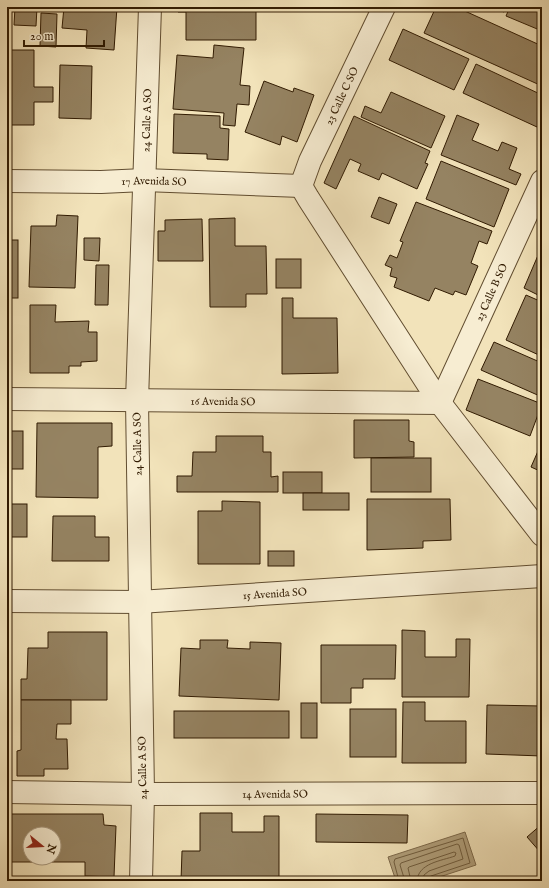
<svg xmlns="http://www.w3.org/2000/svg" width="549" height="888" font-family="'IM FELL English',serif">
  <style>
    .water { fill: #b09f7b; stroke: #7d6a4b }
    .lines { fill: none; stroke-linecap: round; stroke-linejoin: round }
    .shore { stroke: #705d3e; stroke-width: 1 }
    .building { fill: #958362; stroke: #311b02; fill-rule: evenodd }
    .minor-casing { stroke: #614d30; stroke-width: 24 }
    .minor { stroke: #f7edd2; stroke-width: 22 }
    .labels { text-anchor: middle; stroke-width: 3; stroke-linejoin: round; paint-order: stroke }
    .street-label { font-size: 11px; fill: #311b02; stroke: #f7edd2 }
  </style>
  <rect width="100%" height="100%" fill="#f2e3ba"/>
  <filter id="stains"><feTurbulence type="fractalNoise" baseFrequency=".005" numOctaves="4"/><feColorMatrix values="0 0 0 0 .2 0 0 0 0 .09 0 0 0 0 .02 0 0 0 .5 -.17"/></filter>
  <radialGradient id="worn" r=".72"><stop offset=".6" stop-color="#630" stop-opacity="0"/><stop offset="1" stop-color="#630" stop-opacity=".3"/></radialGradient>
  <path class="water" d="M465 832 476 865 427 881H396L388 857Z"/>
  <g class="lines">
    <g class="shore">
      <path d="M399 881 394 862 395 859 463 838 470 863 431 876 428 878V881"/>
      <path d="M405 881 400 865 401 863 457 844 459 845 463 859 429 871 424 875 423 881"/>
      <path d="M411 881 408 868 409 867 454 852 456 853 455 856C441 861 418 863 417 881"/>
    </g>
  </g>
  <g class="building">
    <path d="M15 7H37L36 26 14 25Z"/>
    <path d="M64 7H117L114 50 86 48 87 30 62 28Z"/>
    <path d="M178 7H256V40H186V12H178Z"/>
    <path d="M436 7H456L542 46V86L424 33Z"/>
    <path d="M491 7H506L504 12Z"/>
    <path d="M510 7H542V31L506 16Z"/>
    <path d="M41 13 57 14 56 47 40 46Z"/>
    <path d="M403 29 469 59 454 90 389 60Z"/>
    <path d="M214 45 244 48 240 85 250 86 249 105 237 104 235 126 223 125 224 113 173 109 177 55 213 58Z"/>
    <path d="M7 50H34V87H53V102H34V125H7Z"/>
    <path d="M476 64 542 95V115L537 127 463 93Z"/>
    <path d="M60 65 92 66 91 119 59 118Z"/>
    <path d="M264 81 293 92 294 88 314 95 297 142 282 136 280 145 245 132Z"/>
    <path d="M391 92 445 116 431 148 361 117 365 106 381 113Z"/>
    <path d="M174 114 220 116V128L229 129 228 160 207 159V154L173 153Z"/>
    <path d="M457 115 479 124 472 140 498 151 502 142 517 148 509 169 521 174 516 185 441 155Z"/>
    <path d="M354 116 430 151 425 163 428 164 417 189 382 173 379 180 358 171 361 164 350 159 336 189 324 183Z"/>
    <path d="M441 161 509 189 494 227 426 199Z"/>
    <path d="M379 197 397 204 389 224 371 217Z"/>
    <path d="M416 202 492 231 487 244 479 241 471 263 478 266 466 295 455 291 453 295 435 288 429 301 394 287 397 278 390 276 392 268 385 265 390 255 397 258 403 242 400 241Z"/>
    <path d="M57 215 78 216 75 288 29 287 31 226H56Z"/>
    <path d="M235 218V246H266L267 294H246V307H210L209 219Z"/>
    <path d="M202 219 203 261H158V231H165V220Z"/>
    <path d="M84 238H100L99 261 84 260Z"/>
    <rect x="7" y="240" width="11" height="58"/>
    <path d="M539 253 542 254V297L524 288Z"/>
    <rect x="276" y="259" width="25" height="29"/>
    <path d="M96 265H109L108 305H95Z"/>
    <path d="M526 295 542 302 541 356 506 340Z"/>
    <path d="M282 298H293V318H337L338 373 282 374Z"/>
    <path d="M30 305H56L55 322 89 321 88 332H97V361L81 362V366H69V373H30Z"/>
    <path d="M7 311 8 367H7Z"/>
    <path d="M494 342 542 363V397L481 370Z"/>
    <path d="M478 379 542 404 530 436 466 410Z"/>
    <path d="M354 420H409V441L414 442V457L354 458Z"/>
    <path d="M37 423H112V446L98 447V498L36 497Z"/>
    <rect x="7" y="431" width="16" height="38"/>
    <path d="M216 436H263V452H271V477L278 476V492H177V476H192L193 452H216Z"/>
    <path d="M542 442V472L531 467Z"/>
    <rect x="371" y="458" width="60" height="34"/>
    <rect x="283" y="472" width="39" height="21"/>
    <rect x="303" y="493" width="46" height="17"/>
    <path d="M367 499H450L451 540 423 541V548L367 550Z"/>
    <path d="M222 501 260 502V564H198V511H222Z"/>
    <rect x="7" y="504" width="20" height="33"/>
    <path d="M53 516H95V537H109V561H52Z"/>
    <rect x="268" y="551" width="26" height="15"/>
    <path d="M402 630 425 631V657H456V639H470L469 697H402Z"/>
    <path d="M48 632H107V700H21V679H27L28 648H48Z"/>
    <path d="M200 640H228L227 648 250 649V642L281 643 279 700 179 696 181 648 200 649Z"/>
    <path d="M321 645H396L395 679H363V688H351V703H321Z"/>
    <path d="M21 700H71V724H57L56 739H67L68 769H44V776H17V751L21 750Z"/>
    <path d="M403 702H425V721H466V763H402Z"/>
    <rect x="301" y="703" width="16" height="35"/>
    <path d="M487 705 542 706V756L486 754Z"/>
    <rect x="350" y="709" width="46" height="48"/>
    <rect x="174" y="711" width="115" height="27"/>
    <path d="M200 813H232V832H264V816H279V881H181L182 851H200Z"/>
    <path d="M7 814H103L104 825 116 826 114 877 85 876V862H7ZM30 834H54V858H30Z"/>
    <path d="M316 814 408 815 407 843 316 842Z"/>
    <path d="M542 824V853H541L527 837Z"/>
  </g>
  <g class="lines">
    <defs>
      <g id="minor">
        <path id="s1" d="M7 181 101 182 144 180 301 186"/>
        <path d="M301 186 308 198 440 403 542 535"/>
        <path id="s2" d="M301 186 310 161 384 7"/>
        <path id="s3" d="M7 399 440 403 542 181"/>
        <path id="s4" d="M7 601 139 602 542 576"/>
        <path id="s5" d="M7 792 143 794 542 793"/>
        <path id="s6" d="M141 881 143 794 137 401 150 7"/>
      </g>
    </defs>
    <use href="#minor" class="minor-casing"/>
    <use href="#minor" class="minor"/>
  </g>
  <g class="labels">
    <g class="street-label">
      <text dy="4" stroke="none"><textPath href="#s2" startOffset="99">23 Calle C SO</textPath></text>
      <text dy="4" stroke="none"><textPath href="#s6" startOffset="761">24 Calle A SO</textPath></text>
      <text dy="4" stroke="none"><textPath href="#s1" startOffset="147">17 Avenida SO</textPath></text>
      <text dy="4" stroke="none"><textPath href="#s3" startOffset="555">23 Calle B SO</textPath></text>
      <text dy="4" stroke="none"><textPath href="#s3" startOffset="216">16 Avenida SO</textPath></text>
      <text transform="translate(137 444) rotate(-91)" y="4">24 Calle A SO</text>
      <text dy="4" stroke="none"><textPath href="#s4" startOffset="268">15 Avenida SO</textPath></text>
      <text transform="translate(142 768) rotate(-91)" y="4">24 Calle A SO</text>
      <text dy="4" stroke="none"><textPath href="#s5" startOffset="268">14 Avenida SO</textPath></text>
    </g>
  </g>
  <rect width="549" height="888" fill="none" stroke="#f2e3ba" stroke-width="24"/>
  <rect x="8" y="8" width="533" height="872" fill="none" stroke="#311b02" stroke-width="2"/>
  <rect x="12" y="12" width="525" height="864" fill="none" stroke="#311b02"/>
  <g transform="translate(42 846) rotate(108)"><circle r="19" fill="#f7edd2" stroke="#a8997f"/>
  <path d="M0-3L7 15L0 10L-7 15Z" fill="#8f2418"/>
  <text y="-6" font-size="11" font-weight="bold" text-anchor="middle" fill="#311b02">N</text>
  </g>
  <path d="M24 40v6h80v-6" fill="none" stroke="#311b02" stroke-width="2"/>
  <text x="30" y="40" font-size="12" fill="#311b02" stroke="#f7edd2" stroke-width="3" paint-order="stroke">20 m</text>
  <rect width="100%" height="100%" filter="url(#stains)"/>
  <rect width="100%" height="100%" fill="url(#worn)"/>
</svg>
